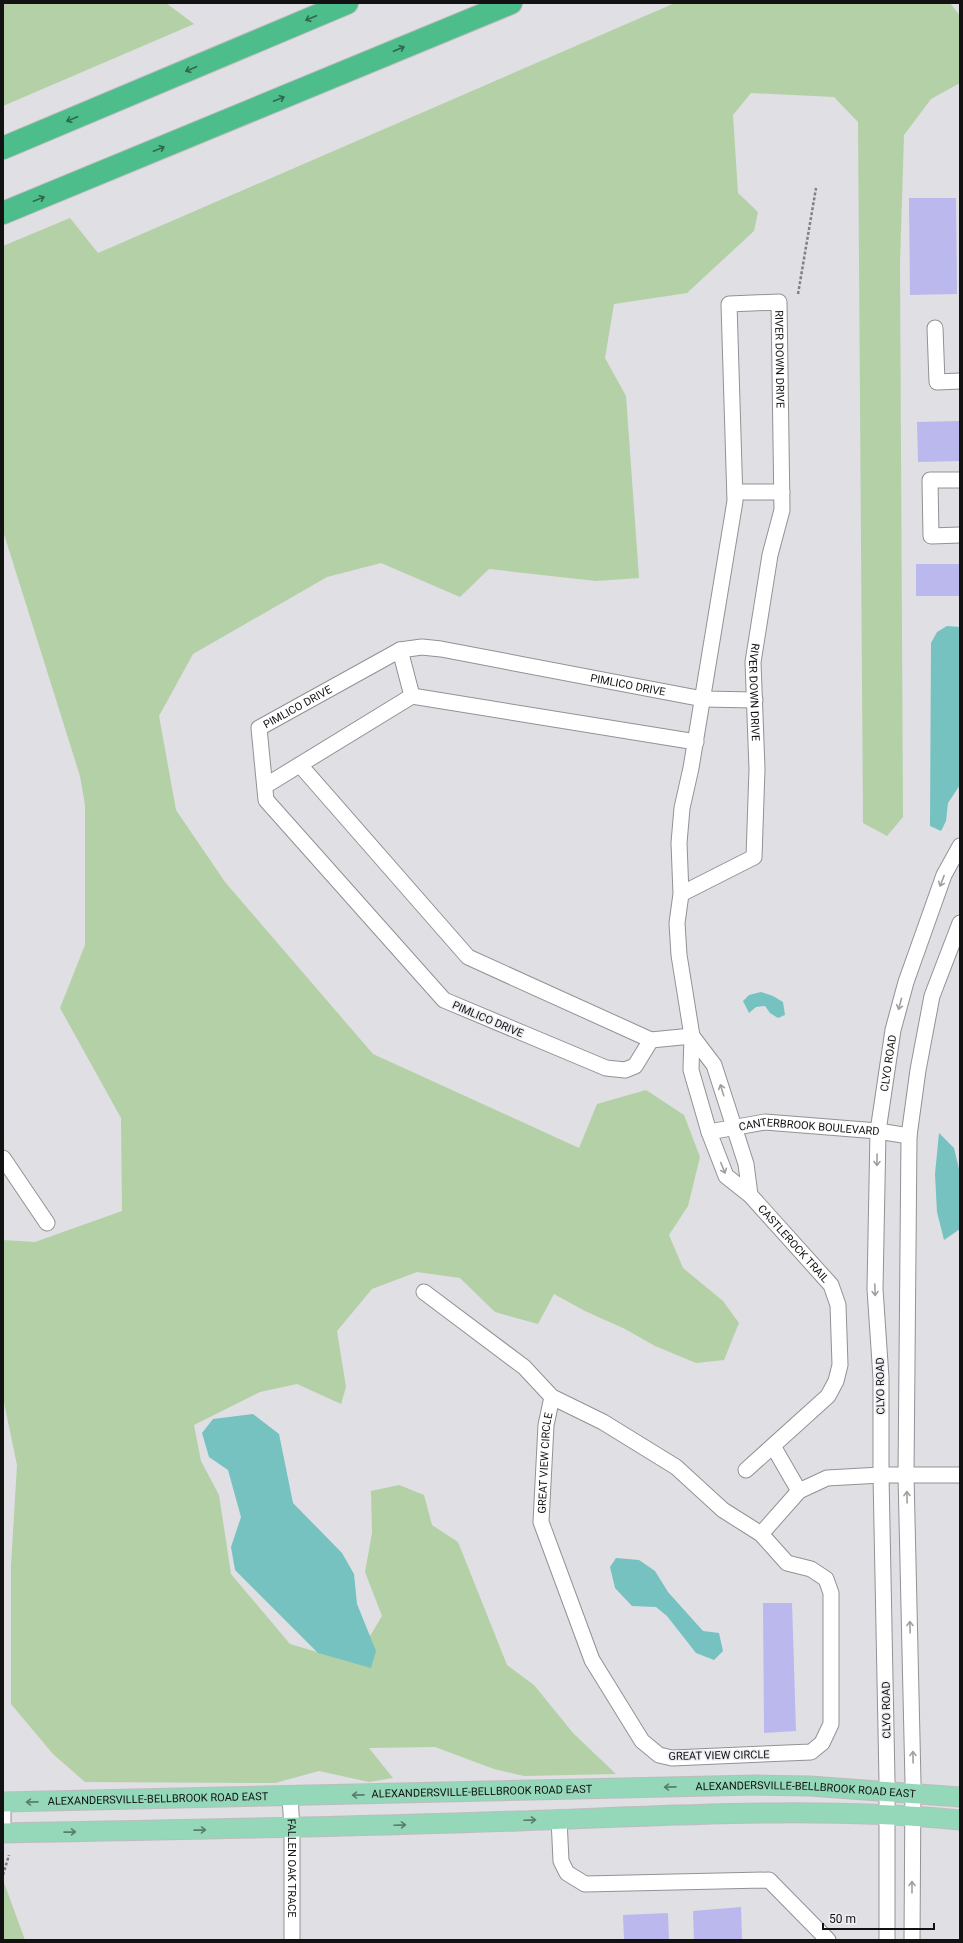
<svg xmlns="http://www.w3.org/2000/svg" width="963" height="1943" font-family="Roboto,sans-serif">
  <style>
    .green { fill: #b4d0a6 }
    .water { fill: #75c2c1 }
    .building { fill: #bbb8ee }
    .lines { fill: none; stroke-linecap: round; stroke-linejoin: round }
    .minor-casing { stroke: #929296; stroke-width: 17 }
    .major-casing { stroke: #bdbdbd; stroke-width: 21 }
    .highway-casing { stroke: #bdbdbd; stroke-width: 24 }
    .path { stroke: #818185; stroke-width: 2.5; stroke-dasharray: 3 2; stroke-linecap: butt }
    .minor { stroke: #fff; stroke-width: 15 }
    .major { stroke: #94d7b9; stroke-width: 19 }
    .highway { stroke: #4dbd8b; stroke-width: 22 }
    .oneway { stroke: #30684f }
    .oneway2 { stroke: #a0a0a1 }
    .oneway3 { stroke: #5a7e6e }
    .labels { text-anchor: middle; stroke-width: 3; stroke-linejoin: round; paint-order: stroke }
    .street-label { font-size: 11px; fill: #121213; stroke: #ededf2 }
  </style>
  <rect width="100%" height="100%" fill="#dfdfe4"/>
  <g class="green">
    <path d="M3 3H166L194 24 3 106Z"/>
    <path d="M675 3H950L960 16V83L931 99 904 135 900 263 903 817 887 836 863 823 858 122 834 97 751 93 733 115 738 193 758 212 754 231 687 293 614 304 605 358 626 396 639 578 596 581 489 569 460 597 381 563 327 577 193 654 159 716 176 810 225 882 373 1054 579 1148 597 1104 646 1090 684 1115 700 1157 688 1206 669 1235 683 1268 723 1301 739 1323 724 1360 696 1363 655 1346 625 1329 585 1311 554 1294 538 1324 495 1312 460 1278 417 1272 372 1289 337 1331 346 1387 341 1404 297 1384 260 1392 194 1425 201 1461 219 1495 231 1574 290 1644 354 1663 382 1616 365 1572 372 1533 371 1491 399 1485 424 1495 432 1525 458 1542 507 1665 534 1685 573 1733 616 1774 524 1776 494 1769 435 1747 369 1748 393 1778 369 1782 319 1771 275 1783 85 1782 53 1754 11 1704V1566L17 1465 3 1398V1240L35 1242 122 1211 121 1118 60 1008 85 945V805L80 776 3 531V246L70 218 98 253Z"/>
    <path d="M3 1880 25 1940H3Z"/>
  </g>
  <g class="water">
    <path d="M947 626 960 627V785L948 803 946 821 941 831 930 826 931 643 937 632Z"/>
    <path d="M761 992 773 996 783 1002 785 1015 778 1018 770 1013 765 1006 756 1007 749 1013 743 1001 749 995Z"/>
    <path d="M939 1133 954 1148 960 1173V1229L944 1240 937 1212 935 1174Z"/>
    <path d="M253 1414 279 1434 293 1503 342 1553 354 1574 357 1604 376 1651 371 1668 318 1653 235 1570 231 1547 241 1517 228 1470 209 1457 202 1433 213 1419Z"/>
    <path d="M616 1558 639 1560 655 1571 668 1592 703 1631 719 1633 723 1651 714 1660 696 1653 667 1616 656 1607 632 1606 615 1588 610 1567Z"/>
  </g>
  <g class="building">
    <path d="M909 198H956L957 294 910 295Z"/>
    <path d="M960 421V461L918 462 917 422Z"/>
    <rect x="916" y="564" width="44" height="32"/>
    <path d="M763 1603H792L796 1731 764 1733Z"/>
    <path d="M741 1907 742 1940H694L693 1911Z"/>
    <path d="M668 1913 669 1940H624L623 1915Z"/>
  </g>
  <g class="lines">
    <defs>
      <g id="minor">
        <path d="M935 328 937 382 960 381"/>
        <path d="M960 480H930L931 536 960 535"/>
        <path d="M735 492H782"/>
        <path d="M400 650 412 696"/>
        <path d="M300 765 468 957 651 1040 692 1036"/>
        <path d="M265 786 412 696 696 742"/>
        <path id="s1" d="M681 894 679 843 682 808 691 768 735 501 729 304 779 302 782 510 770 555 753 662 757 769 754 857 681 894 677 923 679 955 692 1036 691 1070 709 1132 726 1176 750 1195 831 1285 838 1305 840 1365 836 1381 828 1396 746 1470"/>
        <path d="M692 1036 714 1065 746 1164 750 1195"/>
        <path id="s2" d="M651 1040 635 1066 625 1070 606 1068 444 1000 266 800 259 728 400 650 422 647 441 649 703 699 755 700"/>
        <path id="s3" d="M709 1132 765 1122 878 1131 909 1136"/>
        <path d="M3 1158 47 1223"/>
        <path id="s4" d="M424 1292 524 1367 552 1397 603 1422 676 1467 723 1510 761 1534 787 1563 811 1569 826 1579 831 1593V1724L822 1743 811 1752 672 1758 659 1755 642 1741 592 1660 541 1522 546 1425 552 1397"/>
        <path d="M773 1446 799 1491"/>
        <path d="M761 1534 799 1491 827 1478 881 1475H960"/>
        <path id="s5" d="M290 1797 292 1828V1940"/>
        <path d="M3 1810V1833"/>
        <path d="M559 1819 561 1861 567 1873 585 1884 769 1880 828 1940"/>
        <path id="s6" d="M887 1940V1781L881 1475V1378L875 1289 878 1131 893 1030 906 982 944 875 960 846"/>
        <path d="M912 1940 913 1782 906 1475 909 1136 918 1070 932 996 960 923"/>
      </g>
      <g id="major">
        <path id="s7" d="M3 1802 755 1785 810 1786 960 1797"/>
        <path d="M3 1833C175 1830 346 1827 518 1821 665 1816 813 1806 960 1820"/>
      </g>
      <g id="highway">
        <path d="M3 148 347 3"/>
        <path d="M3 213 511 3"/>
      </g>
    </defs>
    <use href="#minor" class="minor-casing"/>
    <use href="#major" class="major-casing"/>
    <use href="#highway" class="highway-casing"/>
    <g class="path">
      <path d="M798 294 816 188"/>
      <path d="M3 1875 9 1855"/>
    </g>
    <use href="#minor" class="minor"/>
    <use href="#major" class="major"/>
    <use href="#highway" class="highway"/>
  </g>
  <defs><path id="oneway-shaft" d="M-6 0H5M1.5-3L5.5 0L1.5 3" fill="none" stroke-width="1.6" stroke-linecap="round" stroke-linejoin="round"/></defs>
  <g class="oneway">
    <use href="#oneway-shaft" transform="translate(311 18) rotate(157)"/>
    <use href="#oneway-shaft" transform="translate(399 49) rotate(-23)"/>
    <use href="#oneway-shaft" transform="translate(191 69) rotate(157)"/>
    <use href="#oneway-shaft" transform="translate(279 99) rotate(-22)"/>
    <use href="#oneway-shaft" transform="translate(72 119) rotate(157)"/>
    <use href="#oneway-shaft" transform="translate(159 149) rotate(-22)"/>
    <use href="#oneway-shaft" transform="translate(39 199) rotate(-22)"/>
  </g>
  <g class="oneway2">
    <use href="#oneway-shaft" transform="translate(942 881) rotate(111)"/>
    <use href="#oneway-shaft" transform="translate(900 1004) rotate(105)"/>
    <use href="#oneway-shaft" transform="translate(722 1090) rotate(-107)"/>
    <use href="#oneway-shaft" transform="translate(877 1160) rotate(91)"/>
    <use href="#oneway-shaft" transform="translate(723 1168) rotate(68)"/>
    <use href="#oneway-shaft" transform="translate(875 1290) rotate(88)"/>
    <use href="#oneway-shaft" transform="translate(907 1497) rotate(-91)"/>
    <use href="#oneway-shaft" transform="translate(910 1627) rotate(-91)"/>
    <use href="#oneway-shaft" transform="translate(913 1757) rotate(-91)"/>
    <use href="#oneway-shaft" transform="translate(912 1887) rotate(-90)"/>
  </g>
  <g class="oneway3">
    <use href="#oneway-shaft" transform="translate(670 1787) rotate(179)"/>
    <use href="#oneway-shaft" transform="translate(358 1795) rotate(179)"/>
    <use href="#oneway-shaft" transform="translate(32 1802) rotate(179)"/>
    <use href="#oneway-shaft" transform="translate(530 1820) rotate(-2)"/>
    <use href="#oneway-shaft" transform="translate(400 1825) rotate(-2)"/>
    <use href="#oneway-shaft" transform="translate(200 1830) rotate(-1)"/>
    <use href="#oneway-shaft" transform="translate(70 1832) rotate(-1)"/>
  </g>
  <g class="labels">
    <g class="street-label">
      <text dy="4" stroke="none"><textPath href="#s1" startOffset="702">RIVER DOWN DRIVE</textPath></text>
      <text dy="4" stroke="none"><textPath href="#s2" startOffset="969">PIMLICO DRIVE</textPath></text>
      <text dy="4" stroke="none"><textPath href="#s1" startOffset="1038">RIVER DOWN DRIVE</textPath></text>
      <text dy="4" stroke="none"><textPath href="#s2" startOffset="620">PIMLICO DRIVE</textPath></text>
      <text transform="translate(488 1019) rotate(23)" y="4">PIMLICO DRIVE</text>
      <text dy="4" stroke="none"><textPath href="#s6" startOffset="878">CLYO ROAD</textPath></text>
      <text dy="4" stroke="none"><textPath href="#s3" startOffset="101">CANTERBROOK BOULEVARD</textPath></text>
      <text dy="4" stroke="none"><textPath href="#s1" startOffset="1670">CASTLEROCK TRAIL</textPath></text>
      <text transform="translate(880 1386) rotate(-91)" y="4">CLYO ROAD</text>
      <text dy="4" stroke="none"><textPath href="#s4" startOffset="1156">GREAT VIEW CIRCLE</textPath></text>
      <text transform="translate(886 1710) rotate(-91)" y="4">CLYO ROAD</text>
      <text transform="translate(719 1755) rotate(-1)" y="4">GREAT VIEW CIRCLE</text>
      <text dy="4" stroke="none"><textPath href="#s7" startOffset="803">ALEXANDERSVILLE-BELLBROOK ROAD EAST</textPath></text>
      <text dy="4" stroke="none"><textPath href="#s7" startOffset="479">ALEXANDERSVILLE-BELLBROOK ROAD EAST</textPath></text>
      <text dy="4" stroke="none"><textPath href="#s7" startOffset="155">ALEXANDERSVILLE-BELLBROOK ROAD EAST</textPath></text>
      <text dy="4" stroke="none"><textPath href="#s5" startOffset="71">FALLEN OAK TRACE</textPath></text>
    </g>
  </g>
  <rect width="963" height="1943" fill="none" stroke="#121213" stroke-width="8"/>
  <path d="M823 1923v6h111v-6" fill="none" stroke="#121213" stroke-width="2"/>
  <text x="829" y="1923" font-size="12" fill="#121213" stroke="#ededf2" stroke-width="3" paint-order="stroke">50 m</text>
</svg>
